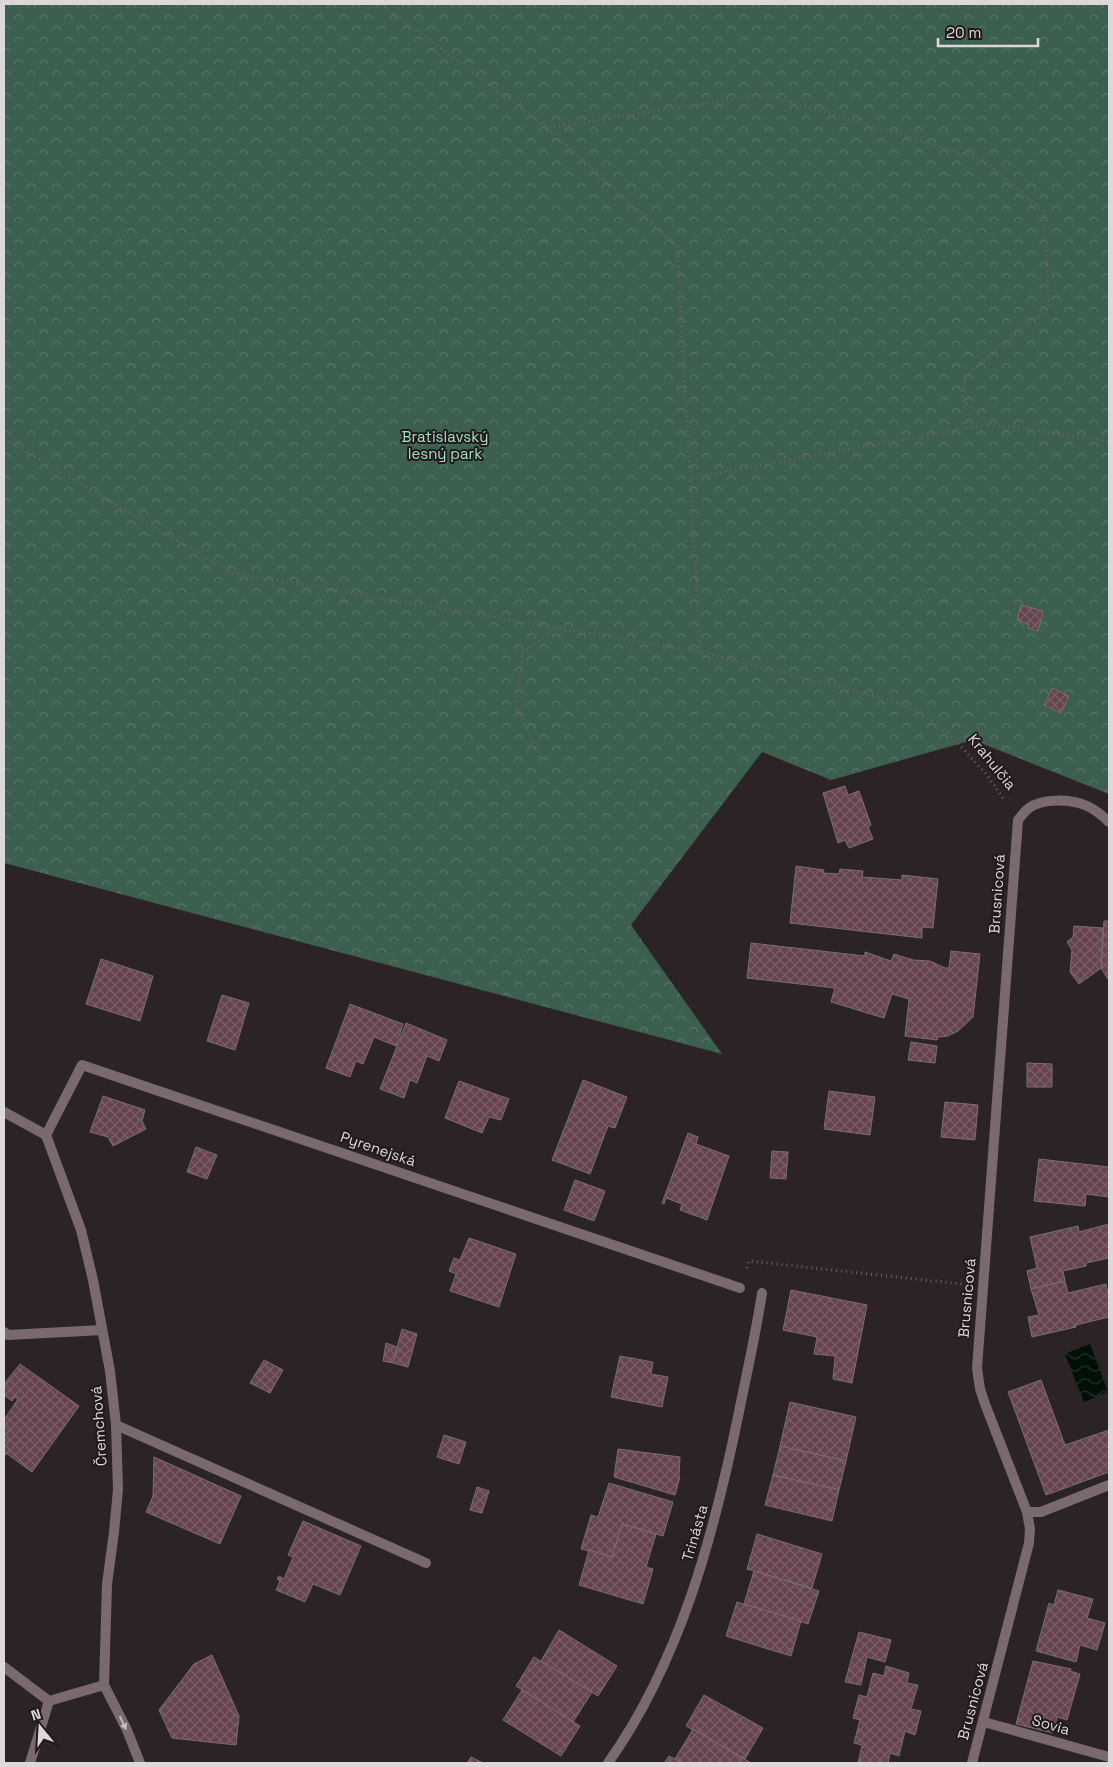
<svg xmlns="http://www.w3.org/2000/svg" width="1113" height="1767" font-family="'Space Grotesk',sans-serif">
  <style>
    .forest { fill: url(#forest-crowns) }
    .water { fill: url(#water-waves) }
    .building { fill: url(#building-cross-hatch); stroke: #786e71 }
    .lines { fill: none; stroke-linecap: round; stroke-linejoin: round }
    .path { stroke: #696264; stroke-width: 3; stroke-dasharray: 1 4; stroke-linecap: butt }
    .lane { stroke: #7a6a6e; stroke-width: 10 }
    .street { stroke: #7a6a6e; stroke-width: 10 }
    .oneway { fill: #c4bcbe }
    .labels { text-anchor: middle; stroke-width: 4; stroke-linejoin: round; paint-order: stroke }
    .park-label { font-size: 15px; fill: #a0e1c3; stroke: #211a1c }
    .street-label { font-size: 15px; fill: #ddd8d9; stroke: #211a1c }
  </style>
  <defs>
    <pattern id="forest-crowns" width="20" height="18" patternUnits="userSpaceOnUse" patternTransform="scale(1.25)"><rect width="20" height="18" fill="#3d5f4f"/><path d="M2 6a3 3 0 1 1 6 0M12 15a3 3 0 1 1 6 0" fill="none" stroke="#597568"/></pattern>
    <pattern id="water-waves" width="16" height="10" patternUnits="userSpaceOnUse" patternTransform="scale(1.25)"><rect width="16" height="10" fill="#001007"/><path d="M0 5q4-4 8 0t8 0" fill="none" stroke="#25322b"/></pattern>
    <pattern id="building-cross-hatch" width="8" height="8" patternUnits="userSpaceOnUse" patternTransform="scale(1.25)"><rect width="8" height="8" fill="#65444e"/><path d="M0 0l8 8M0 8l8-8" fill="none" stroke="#7b5e67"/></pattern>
  </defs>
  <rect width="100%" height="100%" fill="#2b2326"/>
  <path class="forest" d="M4 4H1109V794L973 740 831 780 762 752 631 925 722 1054 4 863Z"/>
  <path class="water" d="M1090 1344 1108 1392 1084 1402 1065 1354Z"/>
  <g class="building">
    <path d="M1021 605 1043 611 1038 631 1028 628 1029 624 1017 620Z"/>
    <path d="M1052 688 1069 696 1061 713 1044 705Z"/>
    <path d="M845 786 848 795 859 791 871 825 868 827 873 839 849 848 845 840 838 843 823 793Z"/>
    <path d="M796 866 824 870 823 873 839 874 840 869 863 871 862 877 902 880V875L938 879 933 928 922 927V938L790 923Z"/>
    <path d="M1104 921H1109L1108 979 1101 968Z"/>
    <path d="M1074 926 1103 928 1101 968 1079 984 1070 972 1072 950 1067 942 1073 937Z"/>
    <path d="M751 943 865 956V952L891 961 894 954 913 960 930 961 945 968H949L951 951 980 954 973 1017 958 1031 948 1036 938 1037 937 1040 905 1036 909 999 892 994 884 1018 831 1002 835 988 747 978Z"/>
    <path d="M101 959 153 976 140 1021 86 1004Z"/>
    <path d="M222 995 249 1003 235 1050 207 1041Z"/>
    <path d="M350 1004 403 1024 396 1046 374 1037 363 1064 356 1061 350 1077 326 1068Z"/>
    <path d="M406 1023 447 1040 439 1061 427 1056 417 1083 410 1080 404 1098 380 1089Z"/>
    <path d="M911 1042 937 1046 935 1063 908 1060Z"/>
    <path d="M1027 1063 1052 1064V1087H1027Z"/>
    <path d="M583 1080 627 1097 615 1128 608 1126 590 1174 552 1160Z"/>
    <path d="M459 1081 509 1099 501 1120 489 1117 482 1133 445 1118Z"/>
    <path d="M829 1091 875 1097 870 1135 824 1129Z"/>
    <path d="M103 1096 145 1110 142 1121 146 1129 113 1146 108 1137 90 1132Z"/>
    <path d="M945 1102 978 1105 975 1140 941 1137Z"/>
    <path d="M688 1133 698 1137 696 1144 729 1156 707 1220 680 1210 682 1204 666 1198 664 1204 662 1203Z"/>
    <path d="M196 1147 217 1155 207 1179 187 1172Z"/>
    <path d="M772 1151 788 1152 786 1179 770 1178Z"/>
    <path d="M1039 1159 1109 1167V1197L1086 1194 1085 1206 1034 1201Z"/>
    <path d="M575 1180 605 1191 594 1221 564 1210Z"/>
    <path d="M1109 1224V1258L1086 1263V1266L1063 1271 1065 1281 1031 1289 1027 1271 1037 1268 1030 1237 1078 1226 1079 1232Z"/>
    <path d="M469 1238 516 1254 499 1307 450 1291 456 1274 449 1271 454 1258 460 1260Z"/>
    <path d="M1065 1281 1068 1293 1106 1284 1109 1299V1317L1076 1325V1327L1032 1337 1028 1317 1039 1315 1031 1289Z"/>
    <path d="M791 1290 867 1305 852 1383 833 1379 835 1356 814 1354 817 1337 783 1330Z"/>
    <path d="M402 1329 417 1334 408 1367 393 1363Z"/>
    <path d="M386 1343 397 1347 393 1363 383 1361Z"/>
    <path d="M620 1356 653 1362 651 1374 668 1377 662 1407 611 1397Z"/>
    <path d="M264 1360 283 1370 270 1393 250 1383Z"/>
    <path d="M20 1364 79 1406 32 1472 6 1453 4 1457V1420L18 1399 15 1397 12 1401 4 1395V1384Z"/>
    <path d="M1041 1380 1065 1445 1109 1430V1472L1046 1495 1008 1392Z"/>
    <path d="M790 1402 856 1417 846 1461 780 1446Z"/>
    <path d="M444 1435 466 1442 459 1464 437 1457Z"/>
    <path d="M780 1446 846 1461 839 1490 773 1475Z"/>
    <path d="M618 1449 680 1457 679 1476 680 1477 675 1495 614 1477Z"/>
    <path d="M154 1457 241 1496 220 1544 146 1512 153 1496Z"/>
    <path d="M773 1475 839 1490 832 1521 765 1505Z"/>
    <path d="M609 1483 673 1502 663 1536 622 1524 612 1557 581 1549 591 1515 598 1517Z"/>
    <path d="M477 1487 489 1491 482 1513 470 1510Z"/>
    <path d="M303 1521 361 1546 340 1595 313 1584 305 1602 276 1590 280 1581 277 1579 279 1576 284 1579 293 1557 288 1555Z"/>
    <path d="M622 1524 656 1534 646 1567 653 1569 643 1604 579 1585 589 1550 612 1557Z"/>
    <path d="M757 1534 822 1554 812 1588 747 1569Z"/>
    <path d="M754 1571 819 1591 808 1624 744 1604Z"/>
    <path d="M1058 1590 1093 1599 1087 1618 1105 1623 1097 1650 1080 1645 1076 1662 1036 1651 1049 1603 1054 1605Z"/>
    <path d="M737 1602 801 1621 791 1656 726 1636Z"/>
    <path d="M559 1630 617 1666 598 1696 541 1661Z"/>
    <path d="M859 1632 891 1640 885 1662 867 1657 861 1685 845 1682Z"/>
    <path d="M212 1655 239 1716 236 1745 172 1738 159 1710 194 1664Z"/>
    <path d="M534 1657 592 1692 573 1722 516 1686Z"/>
    <path d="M1033 1661 1071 1669 1070 1671 1080 1674 1067 1720 1057 1717 1053 1733 1016 1724Z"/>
    <path d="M886 1666 909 1673 907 1683 918 1685 911 1709 921 1711 915 1735 905 1731 899 1756 890 1753 888 1763H858L862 1745 854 1743 860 1720 853 1718 859 1695 867 1697 873 1673 884 1676Z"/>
    <path d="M522 1690 580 1726 561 1756 503 1720Z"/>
    <path d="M704 1695 763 1728 745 1759 686 1726Z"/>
    <path d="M693 1729 751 1763H683L675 1759Z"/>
    <path d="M669 1756 683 1763H664Z"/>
    <path d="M471 1757 483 1763H467Z"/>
  </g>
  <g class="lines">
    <g class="path">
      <path d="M380 4 548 128 764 94 984 160 1044 212 1049 307 965 376 962 399 989 424 1109 441"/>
      <path d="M1097 4 1109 20"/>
      <path d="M548 128 677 246 700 652"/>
      <path d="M4 439 233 573 557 628"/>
      <path d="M691 478 989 424"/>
      <path d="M539 757 515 703 523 652 557 628 700 652 882 698 917 710 952 737 987 775 1005 801"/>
      <path d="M747 1268 749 1261 962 1284"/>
    </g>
    <g class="lane">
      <path d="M116 1425 426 1563"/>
      <path d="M1027 1512H1041L1109 1485"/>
      <path d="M30 1763 49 1701"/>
    </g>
    <g class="street">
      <path d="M4 1112 46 1135 81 1230 93 1280 110 1371 116 1425 118 1489 114 1532 107 1584 104 1685 127 1730 140 1763"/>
      <path d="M46 1135 82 1065 740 1288"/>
      <path d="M4 1332 8 1335 102 1330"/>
      <path d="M4 1667 49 1701 104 1685"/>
      <path d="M984 1722 1109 1757"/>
      <path d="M608 1763C681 1660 714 1534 739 1412 747 1372 756 1333 762 1293"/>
      <path d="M972 1763 1029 1543 1030 1529 1027 1512 985 1404 980 1389 977 1368 1018 820C1021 816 1025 811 1029 808 1043 798 1071 799 1087 806 1096 810 1102 815 1109 822"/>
    </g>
  </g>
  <defs><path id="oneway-solid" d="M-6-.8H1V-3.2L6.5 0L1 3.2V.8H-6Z" transform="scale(1.25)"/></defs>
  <use class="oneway" href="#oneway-solid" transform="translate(123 1723) rotate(64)"/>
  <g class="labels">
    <g class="park-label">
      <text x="445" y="442">Bratislavský<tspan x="445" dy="17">lesný park</tspan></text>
    </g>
    <g class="street-label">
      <text transform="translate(992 762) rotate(51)" y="5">Krahulčia</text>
      <text transform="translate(997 894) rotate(-86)" y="5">Brusnicová</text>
      <text transform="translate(378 1149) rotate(19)" y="5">Pyrenejská</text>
      <text transform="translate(967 1298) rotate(-85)" y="5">Brusnicová</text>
      <text transform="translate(99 1426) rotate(-94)" y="5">Čremchová</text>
      <text transform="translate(695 1533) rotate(-74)" y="5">Trinásta</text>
      <text transform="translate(973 1701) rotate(-75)" y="5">Brusnicová</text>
      <text transform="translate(1051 1725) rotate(16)" y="5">Sovia</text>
    </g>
  </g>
  <rect width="1113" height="1767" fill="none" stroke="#ddd8d9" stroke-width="10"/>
  <g transform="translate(40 1727) rotate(342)" stroke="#211a1c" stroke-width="4" paint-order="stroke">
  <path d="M0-4L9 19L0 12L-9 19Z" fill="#ddd8d9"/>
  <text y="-8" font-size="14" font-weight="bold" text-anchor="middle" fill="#ddd8d9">N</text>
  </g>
  <path d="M938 38v8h100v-8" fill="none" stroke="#ddd8d9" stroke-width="2.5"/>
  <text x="946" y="38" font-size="15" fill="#ddd8d9" stroke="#211a1c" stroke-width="4" paint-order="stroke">20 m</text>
</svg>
